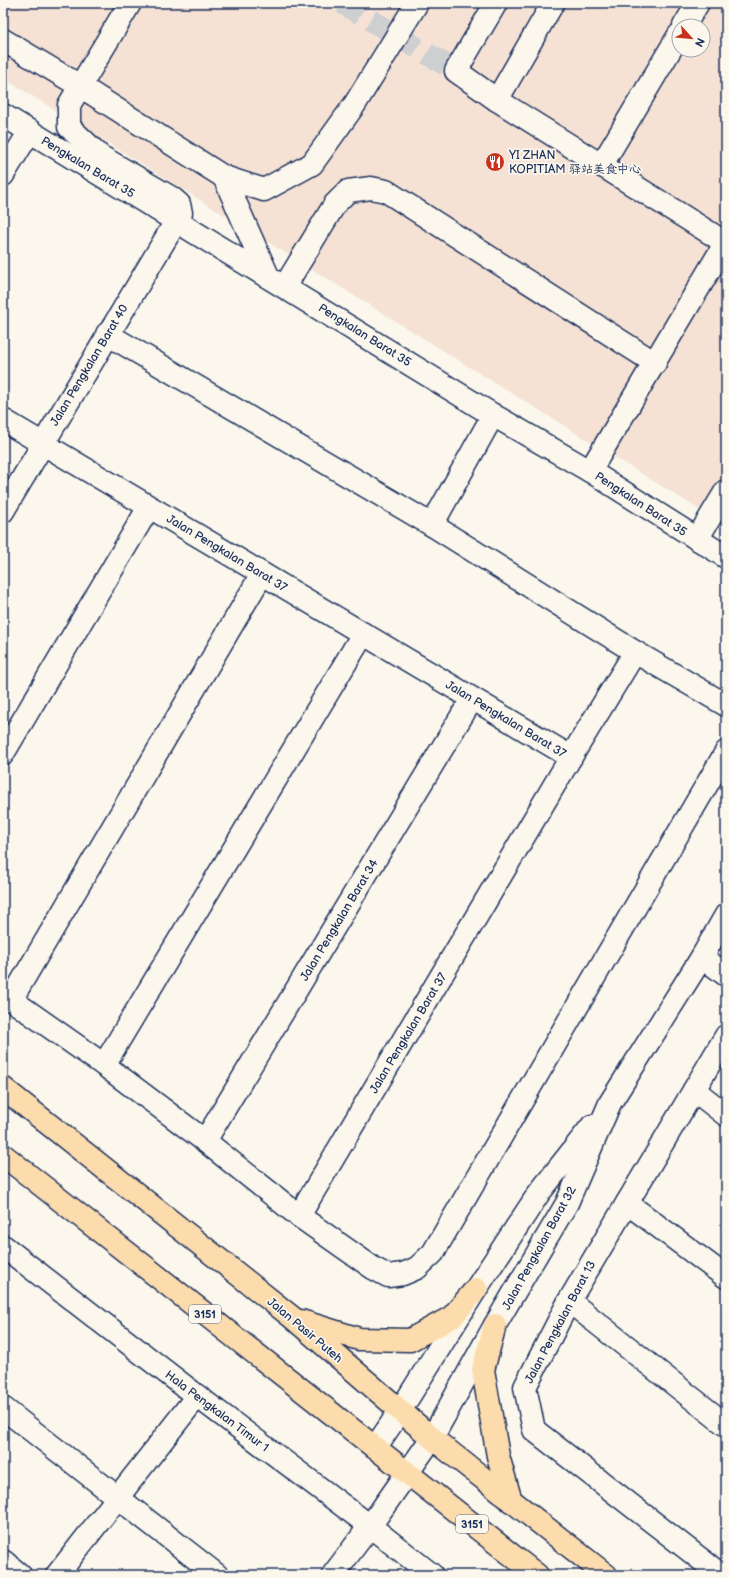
<svg xmlns="http://www.w3.org/2000/svg" width="729" height="1578" font-family="'Balsamiq Sans','LXGW WenKai TC',sans-serif">
  <style>
    .built { fill: #f5e2d4; fill-rule: evenodd }
    .lines { fill: none; stroke-linecap: round; stroke-linejoin: round }
    .minor-tunnel { stroke: #cecfd0; stroke-width: 22; stroke-dasharray: 22 11; stroke-linecap: butt }
    .minor-casing { stroke: #1b2f5e; stroke-width: 25 }
    .major-casing { stroke: #1b2f5e; stroke-width: 25 }
    .minor { stroke: #fbf7ec; stroke-width: 22 }
    .major { stroke: #fcdcac; stroke-width: 22 }
    .labels { text-anchor: middle; stroke-width: 3.5; stroke-linejoin: round; paint-order: stroke }
    .shield { fill: #fbf7ec; stroke: #5e6b89; stroke-width: 1 }
    .shield-label { font-size: 11px; font-weight: bold; fill: #1b2f5e }
    .poi-label { font-size: 12px; fill: #1b2f5e; stroke: #fbf7ec; text-anchor: start }
    .street-label { font-size: 12px; fill: #1b2f5e; stroke: #fbf7ec }
  </style>
  <rect width="100%" height="100%" fill="#fbf7ec"/>
  <filter id="ink" filterUnits="userSpaceOnUse"><feTurbulence type="fractalNoise" baseFrequency=".025" numOctaves="2"/><feDisplacementMap in="SourceGraphic" scale="8" xChannelSelector="R" yChannelSelector="G"/><feConvolveMatrix kernelMatrix="1 2 1 2 8 2 1 2 1" color-interpolation-filters="sRGB"/></filter>
  <g filter="url(#ink)">
    <path class="built" d="M3 3H726V526L3 78ZM679 26H703V50H679Z"/>
    <g class="lines">
      <path class="minor-tunnel" d="M342 3 456 71"/>
      <defs>
        <g id="minor">
          <path d="M496 3 456 71 497 100 726 243"/>
          <path d="M684 26 698 3"/>
          <path d="M3 40 80 86 224 177 264 190 312 164 355 104 417 3"/>
          <path d="M497 100 553 3"/>
          <path d="M3 115 493 415 590 471 726 557"/>
          <path d="M601 166 679 35"/>
          <path d="M3 175 30 131"/>
          <path d="M224 177 268 276"/>
          <path d="M285 286 335 204 348 191 371 188 386 191 655 363"/>
          <path d="M107 334 432 525 635 652 726 705"/>
          <path d="M3 420 571 757"/>
          <path d="M590 471 726 242"/>
          <path d="M3 511 181 213 179 204 172 198 100 156 69 127V105L130 3"/>
          <path d="M432 525 493 415"/>
          <path d="M697 539 726 491"/>
          <path d="M3 754 149 507"/>
          <path d="M702 957 726 975"/>
          <path d="M3 994 104 1065 205 1141 299 1216 373 1268 388 1276 403 1274 417 1268 433 1253 726 752"/>
          <path d="M11 1000 262 574"/>
          <path d="M104 1065 363 634"/>
          <path d="M694 1090 726 1115"/>
          <path d="M205 1141 472 699"/>
          <path d="M627 1203 726 1277"/>
          <path d="M299 1216 571 757 635 652"/>
          <path d="M3 1246 197 1396 370 1526 432 1575"/>
          <path d="M569 1301 726 1425"/>
          <path d="M3 1408 217 1575"/>
          <path d="M375 1448 400 1411 476 1289 539 1193 592 1126"/>
          <path d="M3 1561 20 1575"/>
          <path d="M57 1575 197 1396"/>
          <path d="M333 1575 370 1526 432 1438 495 1325 567 1203 610 1103 702 957 726 915"/>
          <path d="M721 1575 534 1430 525 1387 569 1301 726 1036"/>
        </g>
        <g id="major">
          <path d="M3 1088 293 1318 432 1438 606 1575"/>
          <path d="M3 1155 537 1575"/>
          <path d="M301 1321 359 1339 410 1340 452 1317 476 1289"/>
          <path d="M495 1325 483 1370 498 1456 511 1501"/>
        </g>
      </defs>
      <use href="#minor" class="minor-casing"/>
      <use href="#major" class="major-casing"/>
      <use href="#minor" class="minor"/>
      <use href="#major" class="major"/>
    </g>
  </g>
  <defs>
    <symbol id="restaurant-disc" viewBox="-11 -11 22 22"><circle r="9.5" fill="#c8321e" stroke="#fbf7ec"/><path d="M-5-6h1v4h1v-4h1v4h1v-4h1v5L-1.5 .5V6h-2V.5L-5-1ZM5-6V6H3V1.5H1.5Q1.5-4 5-6Z" fill="#fff"/></symbol>
  </defs>
  <g fill-rule="evenodd">
    <use href="#restaurant-disc" x="484" y="151" width="22" height="22"/>
  </g>
  <g class="labels">
    <g class="shield">
      <rect x="189" y="1305" width="32" height="18" rx="3"/>
      <rect x="456" y="1515" width="32" height="18" rx="3"/>
    </g>
    <g class="shield-label">
      <text x="205" y="1318">3151</text>
      <text x="472" y="1528">3151</text>
    </g>
    <g class="poi-label">
      <text x="509" y="159">YI ZHAN<tspan x="509" dy="14">KOPITIAM 驿站美食中心</tspan></text>
    </g>
    <g class="street-label">
      <text transform="translate(88 167) rotate(31)" y="4">Pengkalan Barat 35</text>
      <text transform="translate(365 335) rotate(32)" y="4">Pengkalan Barat 35</text>
      <text transform="translate(89 365) rotate(-59)" y="4">Jalan Pengkalan Barat 40</text>
      <text transform="translate(641 504) rotate(33)" y="4">Pengkalan Barat 35</text>
      <text transform="translate(227 553) rotate(31)" y="4">Jalan Pengkalan Barat 37</text>
      <text transform="translate(506 719) rotate(31)" y="4">Jalan Pengkalan Barat 37</text>
      <text transform="translate(339 920) rotate(-59)" y="4">Jalan Pengkalan Barat 34</text>
      <text transform="translate(408 1033) rotate(-59)" y="4">Jalan Pengkalan Barat 37</text>
      <text transform="translate(539 1248) rotate(-61)" y="4">Jalan Pengkalan Barat 32</text>
      <text transform="translate(560 1322) rotate(-62)" y="4">Jalan Pengkalan Barat 13</text>
      <text transform="translate(305 1330) rotate(40)" y="4">Jalan Pasir Puteh</text>
      <text transform="translate(217 1411) rotate(37)" y="4">Hala Pengkalan Timur 1</text>
    </g>
  </g>
  <rect width="729" height="1578" fill="none" stroke="#fbf7ec" stroke-width="16"/>
  <rect x="8" y="8" width="713" height="1562" fill="none" stroke="#1b2f5e" stroke-width="1.5" filter="url(#ink)"/>
  <g transform="translate(691 38) rotate(117)"><circle r="19" fill="#fbf7ec" stroke="#a1a7b3"/>
  <path d="M0-3L7 15L0 10L-7 15Z" fill="#c8321e"/>
  <text y="-6" font-size="11" font-weight="bold" text-anchor="middle" fill="#1b2f5e">N</text>
  </g>
</svg>
